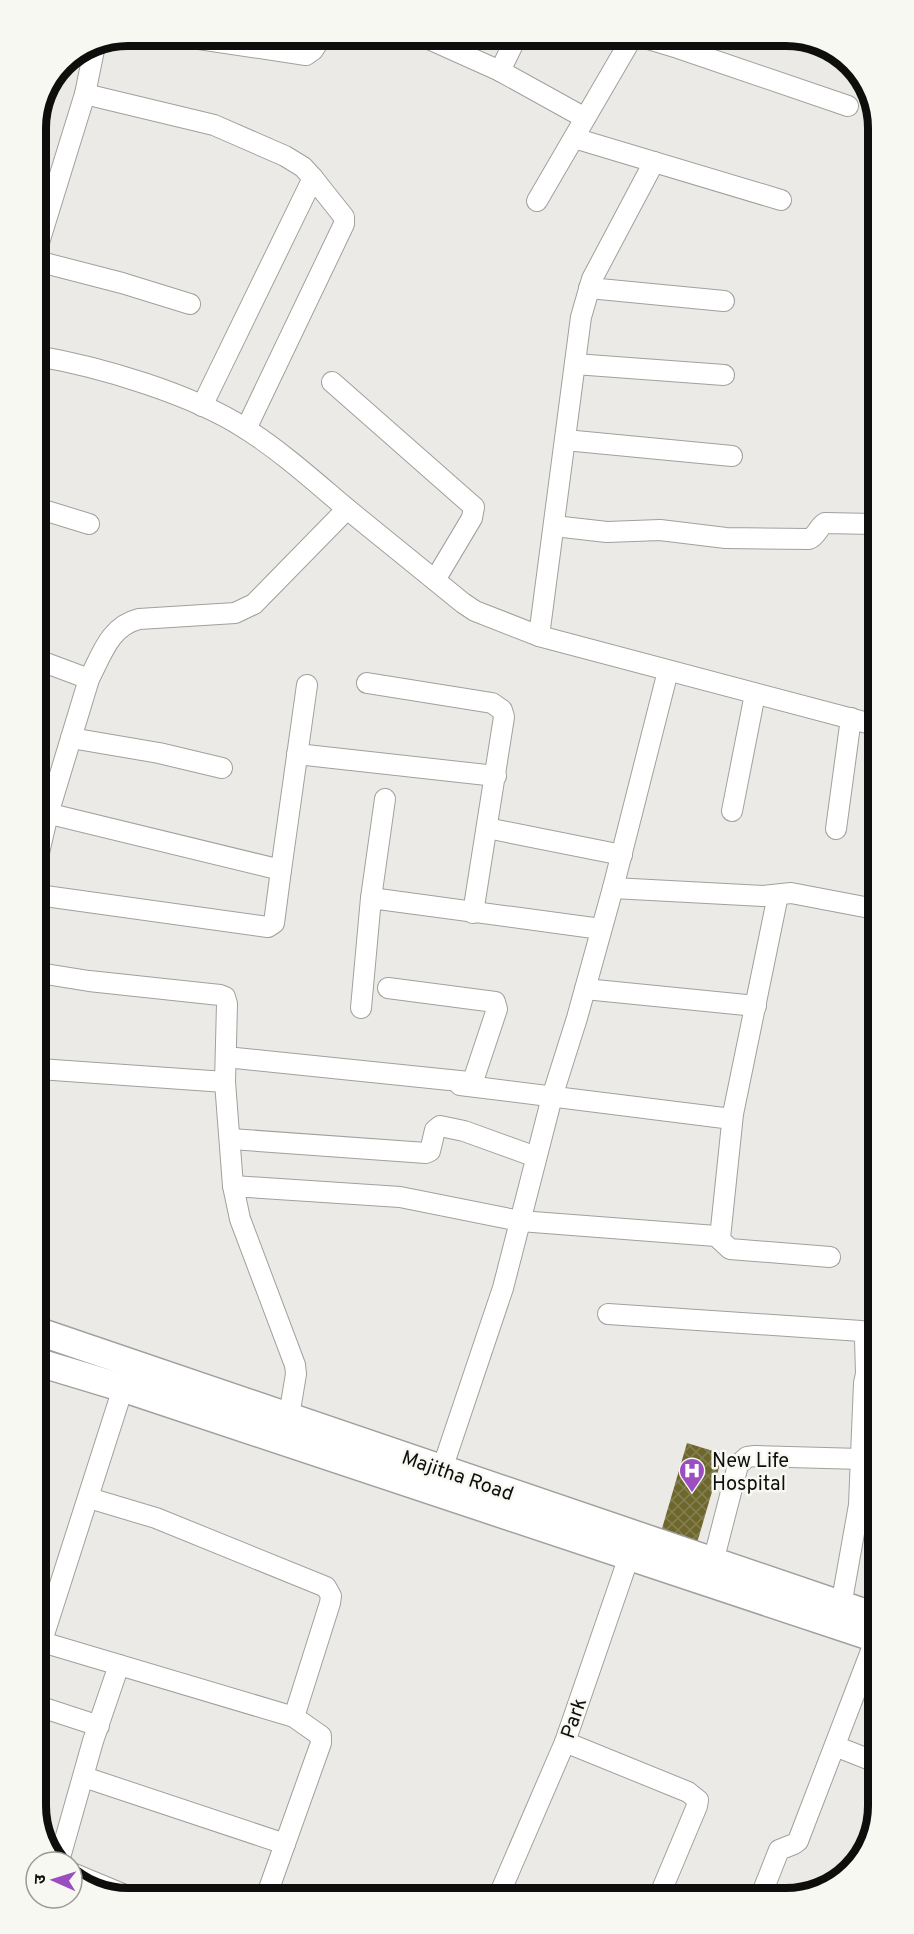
<svg xmlns="http://www.w3.org/2000/svg" width="914" height="1934" font-family="Overpass,'Noto Sans Devanagari',sans-serif">
  <style>
    .building { fill: url(#building-cross-hatch) }
    .lines { fill: none; stroke-linecap: round; stroke-linejoin: round }
    .minor-casing { stroke: #a1a09c; stroke-width: 22 }
    .secondary-casing { stroke: #a1a09c; stroke-width: 30 }
    .minor { stroke: #fff; stroke-width: 20 }
    .secondary { stroke: #fff; stroke-width: 27 }
    .labels { text-anchor: middle; stroke-width: 5; stroke-linejoin: round; paint-order: stroke }
    .poi-label { font-size: 20px; fill: #0e0e0c; stroke: #f8f8f3; text-anchor: start }
    .street-label { font-size: 20px; fill: #0e0e0c; stroke: #f8f8f3 }
    .rim { fill: none; stroke: #0e0e0c; stroke-width: 8 }
  </style>
  <defs>
    <pattern id="building-cross-hatch" width="8" height="8" patternUnits="userSpaceOnUse" patternTransform="scale(1.5)"><rect width="8" height="8" fill="#6e672b"/><path d="M0 0l8 8M0 8l8-8" fill="none" stroke="#847f55"/></pattern>
  </defs>
  <rect width="100%" height="100%" fill="#ebeae6"/>
  <path class="building" d="M687 1443 723 1454 697 1543 661 1532Z"/>
  <g class="lines">
    <defs>
      <g id="minor">
        <path d="M179 36 306 55 313 50 322 36"/>
        <path d="M422 36 500 71 585 118"/>
        <path d="M638 36 678 48 848 106"/>
        <path d="M500 71 517 36"/>
        <path d="M85 94 214 125 285 156 303 167 313 178"/>
        <path d="M574 138 781 200"/>
        <path d="M537 201 633 36"/>
        <path d="M37 249 85 94 94 50"/>
        <path d="M37 261 122 283 190 304"/>
        <path d="M589 288 724 301"/>
        <path d="M37 356C101 367 192 394 246 429 282 452 314 481 346 508 385 540 424 571 463 603L475 611 539 636 875 725"/>
        <path d="M575 364 724 375"/>
        <path d="M332 382 474 507 472 518 435 580"/>
        <path d="M202 406 313 178 344 217V224L246 429"/>
        <path d="M565 440 732 456"/>
        <path d="M37 508 89 524"/>
        <path d="M554 526 607 532 660 530 726 538 809 539C817 536 818 527 825 523L874 524"/>
        <path d="M539 636 581 317 592 279 654 162"/>
        <path d="M38 660 89 679 48 814 38 857"/>
        <path d="M89 679C102 654 110 626 139 619L235 613 254 604 347 509"/>
        <path d="M367 683 492 703 502 710 504 717 473 913"/>
        <path d="M71 738 159 753 222 768"/>
        <path d="M297 754 496 776"/>
        <path d="M38 811 281 870 307 685"/>
        <path d="M732 811 755 694"/>
        <path d="M487 828 622 855"/>
        <path d="M836 829 851 718"/>
        <path d="M613 888 763 896 791 893 875 909"/>
        <path d="M38 895 268 927 274 923 281 870"/>
        <path d="M371 898 385 799"/>
        <path d="M39 973 89 981 220 995 225 997 227 1004 225 1082 233 1186"/>
        <path d="M585 989 756 1006"/>
        <path d="M361 1008 371 898 601 929"/>
        <path d="M226 1057 469 1082 473 1081 497 1009 495 1002 388 988"/>
        <path d="M39 1069 225 1082"/>
        <path d="M460 1085 732 1119"/>
        <path d="M231 1139 426 1153 430 1151 435 1130 440 1126 464 1131 536 1157"/>
        <path d="M720 1238 733 1114 778 895"/>
        <path d="M608 1314 861 1331 865 1339 866 1374"/>
        <path d="M289 1416 296 1374 295 1365 240 1219 233 1186 400 1197 520 1221 716 1236 730 1249 830 1257"/>
        <path d="M438 1481 503 1288 552 1097 577 1018 613 888 668 671"/>
        <path d="M89 1498 156 1518 326 1587 331 1596 330 1603 294 1717"/>
        <path d="M713 1562 738 1465 747 1457 755 1456 861 1459"/>
        <path d="M839 1617 859 1505 864 1383 866 1374 871 1365"/>
        <path d="M42 1642 294 1717 321 1736V1743L266 1897"/>
        <path d="M40 1647 123 1388"/>
        <path d="M41 1707 99 1726"/>
        <path d="M565 1742 688 1792 698 1800 697 1806 660 1894"/>
        <path d="M835 1746 878 1763"/>
        <path d="M84 1777 285 1844"/>
        <path d="M59 1861 93 1741 119 1665"/>
        <path d="M72 1873 132 1898"/>
        <path d="M762 1893 779 1850 794 1844 798 1841 876 1638"/>
        <path d="M499 1895 565 1742 633 1545"/>
      </g>
      <g id="secondary">
        <path d="M40 1332 877 1617"/>
        <path d="M40 1363 123 1388 878 1639"/>
      </g>
    </defs>
    <use href="#minor" class="minor-casing"/>
    <use href="#secondary" class="secondary-casing"/>
    <use href="#minor" class="minor"/>
    <use href="#secondary" class="secondary"/>
  </g>
  <defs>
    <symbol id="hospital-pin" viewBox="-11 -11 22 30"><path d="M0 17L-7.5 6A9.5 9.5 0 1 1 7.5 6Z" fill="#9a4ec0" stroke="#f8f8f3"/><path d="M-5-5h3v3.5h4V-5h3V5h-3V1.5h-4V5h-3Z" fill="#fff"/></symbol>
  </defs>
  <g fill-rule="evenodd">
    <use href="#hospital-pin" x="677" y="1456" width="30" height="40"/>
  </g>
  <g class="labels">
    <g class="poi-label">
      <text x="712" y="1467">New Life<tspan x="712" dy="23">Hospital</tspan></text>
    </g>
    <g class="street-label">
      <text transform="translate(458 1475) rotate(19)" y="7">Majitha Road</text>
      <text transform="translate(573 1718) rotate(-71)" y="7">Park</text>
    </g>
  </g>
  <path d="M0 0H914V1934H0ZM128 46H786A82 82 0 0 1 868 128V1806A82 82 0 0 1 786 1888H128A82 82 0 0 1 46 1806V128A82 82 0 0 1 128 46Z" fill="#f8f8f3" fill-rule="evenodd"/>
  <path class="rim" d="M128 46H786A82 82 0 0 1 868 128V1806A82 82 0 0 1 786 1888H128A82 82 0 0 1 46 1806V128A82 82 0 0 1 128 46Z"/>
  <g transform="translate(54 1880) rotate(273)"><circle r="28" fill="#f8f8f3" stroke="#9a9a97" stroke-width="1.5"/>
  <path d="M0-4.5L10 22L0 15L-10 22Z" fill="#9a4ec0"/>
  <text y="-9" font-size="16" font-weight="bold" text-anchor="middle" fill="#0e0e0c">उ</text>
  </g>
</svg>
